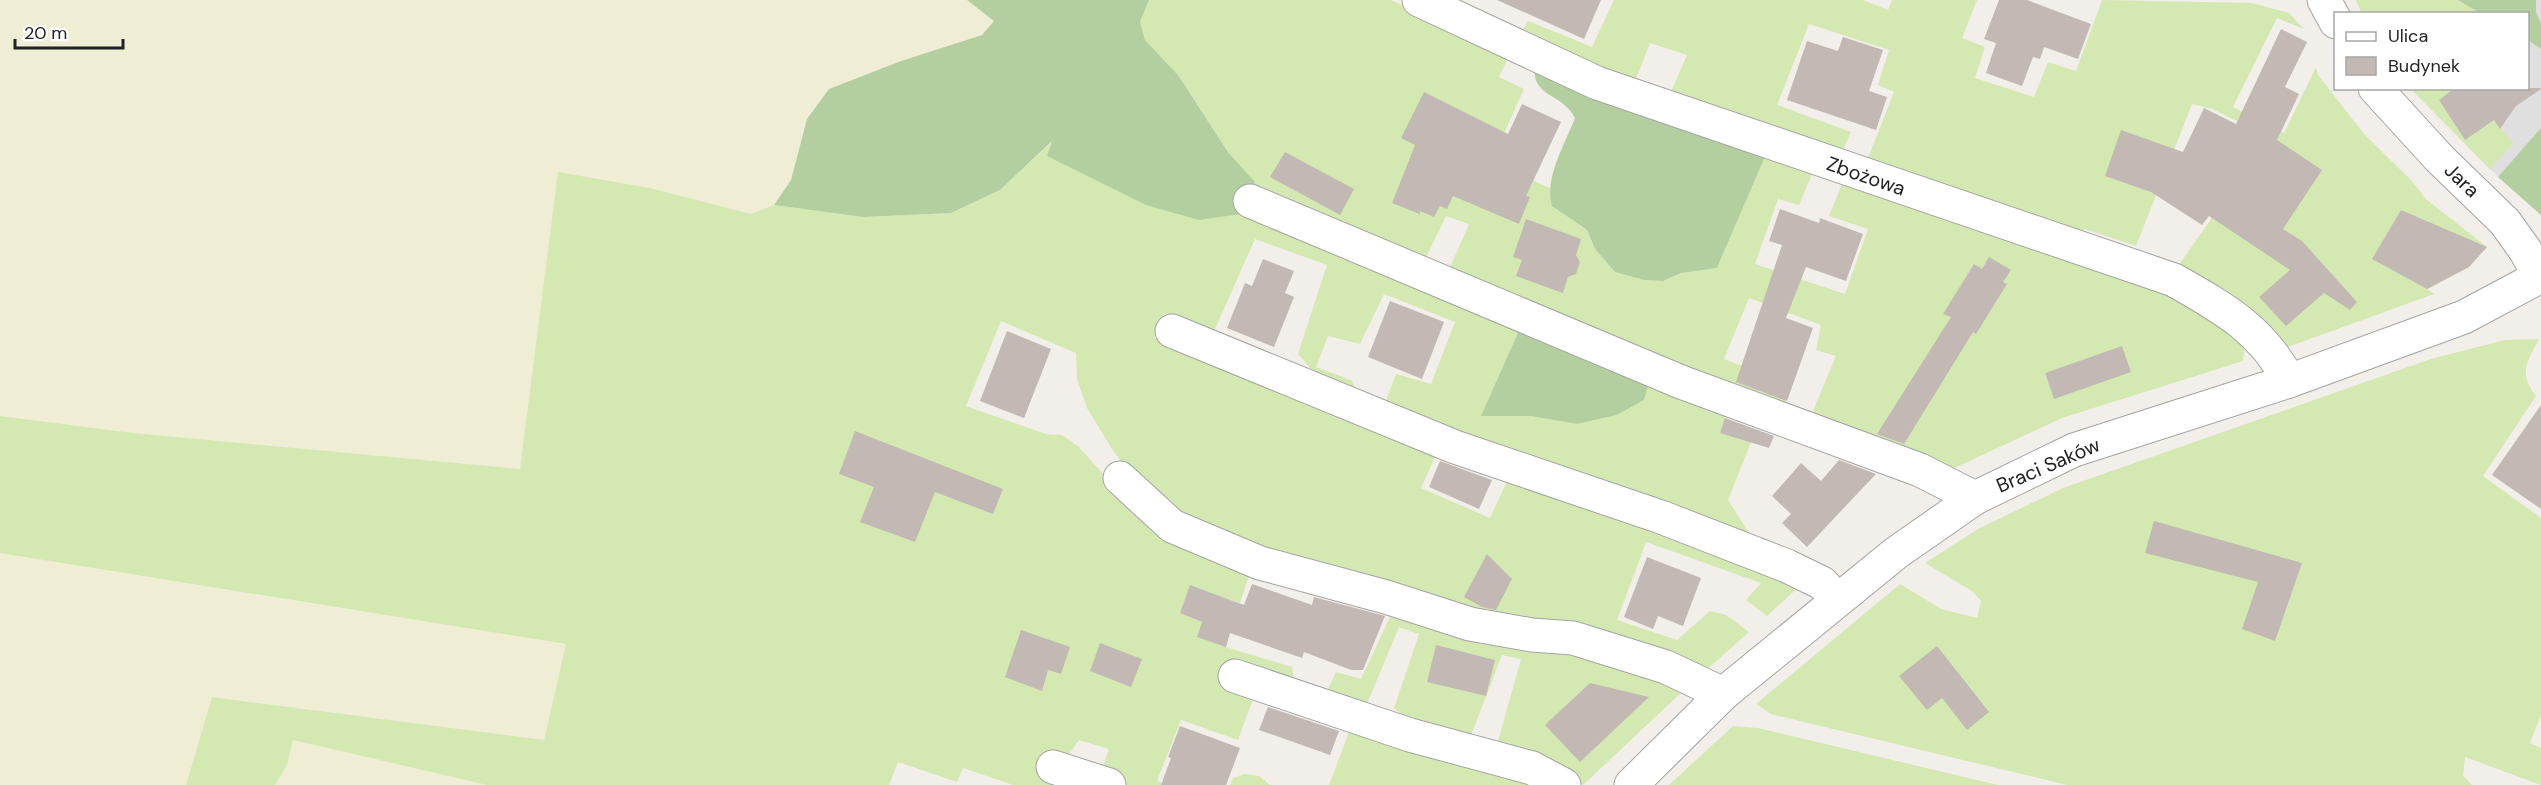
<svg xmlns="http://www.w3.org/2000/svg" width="2541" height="785" font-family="'DM Sans',sans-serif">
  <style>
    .residential { fill: #e0dfdf }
    .farmland { fill: #efeed5 }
    .grass { fill: #d4e9b1 }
    .forest { fill: #b3cf9f }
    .building { fill: #c2b9b5 }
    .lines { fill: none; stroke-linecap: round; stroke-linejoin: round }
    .minor-casing { stroke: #a3a3a3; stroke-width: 35 }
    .tertiary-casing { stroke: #a3a3a3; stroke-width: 35 }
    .minor { stroke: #fff; stroke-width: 33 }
    .tertiary { stroke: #fff; stroke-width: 33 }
    .labels { text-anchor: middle; stroke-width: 4.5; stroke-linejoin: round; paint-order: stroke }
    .street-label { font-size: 20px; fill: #222; stroke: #fff }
  </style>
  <rect width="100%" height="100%" fill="#f2eee9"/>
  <path class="residential" d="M2356 0H2541V215L2490 169 2411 89 2528 88V14L2362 13Z"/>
  <g class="farmland">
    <path d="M0 0H967L994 21 982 35 901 61 829 89 807 119 791 180 774 205 751 214 650 188 559 172 520 469 133 433 0 416Z"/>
    <path d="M0 553 566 644 544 740 213 697 186 785H0Z"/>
    <path d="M293 740 487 785H275L287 765Z"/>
  </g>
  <g class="grass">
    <path d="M1149 0H1391L1510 54 1499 77 1524 89 1491 162 1550 188 1552 206 1587 230 1595 249 1615 272 1644 280 1663 281 1681 273 1717 268 1767 152 1814 169 1799 205 1778 199 1755 264 1845 294 1868 229 1829 216 1844 179 2149 281 2245 342 2243 361 2062 418 1946 472 1808 423 1836 356 1816 350 1821 325 1749 298 1724 359 1791 384 1782 409 1448 272 1469 224 1446 216 1423 264 1521 326 1482 416H1531L1577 424 1617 415 1644 400 1650 380 1728 409 1721 432 1751 442 1728 500 1755 542 1385 403 1396 374 1431 384 1455 322 1384 294 1360 344 1328 336 1316 367 1351 380 1357 391 1318 377 1298 354 1327 265 1255 239 1214 331 1164 313 1154 338 1438 450 1421 488 1490 518 1510 475 1802 584 1767 616 1746 600 1761 583 1646 542 1617 620 1677 640 1710 611 1726 615 1749 632 1704 672 1505 619 1255 545 1174 511 1137 482 1114 452 1087 408 1077 379 1076 353 1001 321 966 406 1046 434 1062 435 1078 446 1138 513 1250 573 1240 603 1190 586 1180 613 1202 622 1226 647 1292 667 1295 686 1255 693 1238 740 1181 720 1157 781 1167 785H1125L1099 778 1109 749 1079 740 1063 763 1073 785H1013L963 768 957 782 898 762 889 785H487L293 740 287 765 275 785H186L212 697 544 740 566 644 0 553V416L133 433 520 469 558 172 650 188 751 214 774 205 863 217 951 213 1000 190 1054 140 1048 156 1255 182 1228 152 1178 75 1145 40 1140 22Z"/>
    <path d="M1614 0H1863L1888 10 1892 0H1977L1962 38 1985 47 1975 78 2034 97 2048 62 2076 71 2102 0 2252 3 2289 13 2304 29 2277 18 2233 107 2284 133 2316 67 2318 75 2365 135 2411 180 2427 200 2487 247 2469 267 2428 289 2434 294 2288 347 2199 276 2178 266 2235 185 2260 132 2212 109 2192 104 2136 246 2085 229 2073 235 1866 163 1894 92 1878 85 1889 50 1809 24 1777 105 1851 132 1841 155 1670 94 1687 55 1650 43 1634 84 1520 35 1528 21 1592 47Z"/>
    <path d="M2356 0H2458L2480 13H2362Z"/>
    <path d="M2411 89H2455L2439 100 2465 139 2494 120 2513 143 2490 169Z"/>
    <path d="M2539 339C2527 362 2518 373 2536 396L2483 476 2541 518V715L2530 743 2541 748V785L2465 757 2463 776 2472 785H2067L1771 714 1756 704 1900 584 1941 609 1977 618 1981 601 1972 591 1925 563 1978 529 2063 488 2431 359 2505 340Z"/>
    <path d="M1390 617 1498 646 1627 662 1684 690 1583 785 1551 759 1497 745 1521 659 1502 655 1470 738 1414 725 1394 708 1419 634 1399 627 1364 711 1324 697 1336 672 1361 679Z"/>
    <path d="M1733 726 1758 728 1998 785H1669Z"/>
    <path d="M1351 727 1541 785H1329Z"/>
    <path d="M1245 774 1259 776 1270 785H1230L1233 778Z"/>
  </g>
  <g class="forest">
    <path d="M967 0H1149L1140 22 1145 40 1178 75 1228 152 1255 182 1241 214 1199 220 1146 205 1047 156 1052 141 1000 190 951 213 863 217 774 205 791 180 807 119 829 89 901 61 982 35 994 21Z"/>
    <path d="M2458 0H2536V12L2541 23V49L2528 40V14L2480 13Z"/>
    <path d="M1534 65 1767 152 1717 268 1681 273 1663 281 1644 280 1615 272 1595 249 1587 230 1552 206C1544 178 1565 144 1575 118 1561 91 1533 100 1534 65Z"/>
    <path d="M2541 128V215L2498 177Z"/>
    <path d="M1521 326 1650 380 1644 400 1617 415 1577 424 1531 416H1481Z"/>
  </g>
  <g class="building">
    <path d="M1497 0H1601L1584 39Z"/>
    <path d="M1999 0H2027L2091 24 2078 59 2044 47 2040 59 2033 57 2022 86 1986 73 1996 43 1984 39Z"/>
    <path d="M2281 29 2307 42 2285 87 2299 94 2277 140 2322 170 2283 229 2302 241 2357 302 2350 310 2324 293 2286 326 2259 297 2290 270 2209 216 2202 225 2151 192 2105 176 2121 130 2183 152 2204 108 2236 124Z"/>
    <path d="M1843 37 1883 50 1869 91 1887 97 1876 130 1787 100 1807 41 1838 51Z"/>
    <path d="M2455 88H2541V89L2516 106 2500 129 2494 120 2465 140 2439 100Z"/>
    <path d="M1424 92 1508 134 1522 104 1561 122 1526 196 1530 197 1519 224 1453 196 1447 209 1440 206 1434 217 1420 211V214L1392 203 1415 145 1401 138Z"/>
    <path d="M1285 152 1354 189 1340 215 1270 177Z"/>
    <path d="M1780 209 1819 223 1820 218 1863 234 1846 281 1806 267 1786 318 1813 328 1787 401 1736 382 1782 245 1769 241Z"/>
    <path d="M2401 210 2487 247 2469 267 2427 289 2372 259Z"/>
    <path d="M1526 219 1581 239 1576 255 1580 262 1576 274 1568 277 1563 293 1516 276 1522 260 1513 257Z"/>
    <path d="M1989 257 2011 270 2003 282 2007 284 1976 334 1973 332 1904 444 1877 434 1951 317 1943 314 1974 264 1982 269Z"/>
    <path d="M1263 259 1294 271 1285 293 1294 297 1274 347 1227 328 1245 283 1252 286Z"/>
    <path d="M1390 301 1444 322 1422 379 1368 357Z"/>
    <path d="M1007 331 1051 349 1024 418 980 401Z"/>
    <path d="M2122 346 2131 372 2054 399 2045 373Z"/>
    <path d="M2541 405V509L2492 475Z"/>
    <path d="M1725 418 1774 436 1769 448 1720 433Z"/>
    <path d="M855 431 1003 489 993 514 935 492 915 542 860 522 874 487 839 474Z"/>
    <path d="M1839 460 1876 474 1807 547 1782 523 1791 514 1772 496 1801 463 1821 481Z"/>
    <path d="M1440 461 1492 480 1479 509 1429 487Z"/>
    <path d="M2154 521 2302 563 2275 641 2242 629 2258 582 2145 553Z"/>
    <path d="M1487 554 1512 579 1496 610 1482 607 1464 597Z"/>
    <path d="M1647 557 1701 578 1683 626 1658 616 1653 629 1624 617Z"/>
    <path d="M1252 584 1312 605 1314 597 1385 616 1363 670H1351L1304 652 1302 658 1230 633 1226 647 1197 637 1202 622 1180 613 1190 585 1244 605Z"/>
    <path d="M1021 630 1070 647 1061 674 1048 670 1042 691 1005 677Z"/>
    <path d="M1100 643 1142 659 1131 687 1090 671Z"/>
    <path d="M1436 645 1495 660 1486 696 1427 682Z"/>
    <path d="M1937 646 1989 712 1967 730 1942 698 1927 710 1899 676Z"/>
    <path d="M1590 683 1649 697 1580 762 1545 725Z"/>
    <path d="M1268 707 1339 731 1330 755 1259 730Z"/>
    <path d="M1180 726 1240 748 1226 785H1161L1171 758 1168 757Z"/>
  </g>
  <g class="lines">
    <defs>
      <g id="minor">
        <path d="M1419 0 1597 83 2174 280C2223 308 2262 329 2289 381"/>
        <path d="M2324 0 2336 22"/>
        <path d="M2375 88 2440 159 2505 222 2525 250 2541 278"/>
        <path d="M1250 201 1681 382 1920 470 1975 498"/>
        <path d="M1172 331 1455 447 1661 517 1787 566 1822 583 1837 599"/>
        <path d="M1120 478 1172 526 1260 563 1386 597 1470 624 1532 635 1573 638 1666 667 1723 694"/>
        <path d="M1235 676 1410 735 1532 768 1564 785"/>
        <path d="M1053 767 1109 785"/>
      </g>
      <path id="tertiary" d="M1631 785 1723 694 1896 553 1975 498 2074 450 2289 381 2464 317 2541 276"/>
    </defs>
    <use href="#minor" class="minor-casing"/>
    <use href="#tertiary" class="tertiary-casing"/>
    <use href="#minor" class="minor"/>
    <use href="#tertiary" class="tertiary"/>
  </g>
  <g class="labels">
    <g class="street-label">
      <text transform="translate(1866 176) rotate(19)" y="7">Zbożowa</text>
      <text transform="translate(2462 180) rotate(44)" y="7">Jara</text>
      <text transform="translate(2048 465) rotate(-23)" y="7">Braci Saków</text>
    </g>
  </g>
  <rect x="2334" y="12" width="195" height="78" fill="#ffffff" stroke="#a7a7a7" stroke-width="1.5"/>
  <rect x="2346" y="32" width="30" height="9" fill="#ffffff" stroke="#a7a7a7" stroke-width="1.5"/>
  <text x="2388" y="42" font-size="18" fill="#222222">Ulica</text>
  <rect x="2346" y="57" width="30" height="18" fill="#c2b9b5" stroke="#a7a7a7" stroke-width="1.5"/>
  <text x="2388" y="72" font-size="18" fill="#222222">Budynek</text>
  <path d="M15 39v9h108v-9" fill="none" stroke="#222222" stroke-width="3"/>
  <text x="24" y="39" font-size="18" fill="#222222" stroke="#ffffff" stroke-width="4.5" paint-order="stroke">20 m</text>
</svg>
